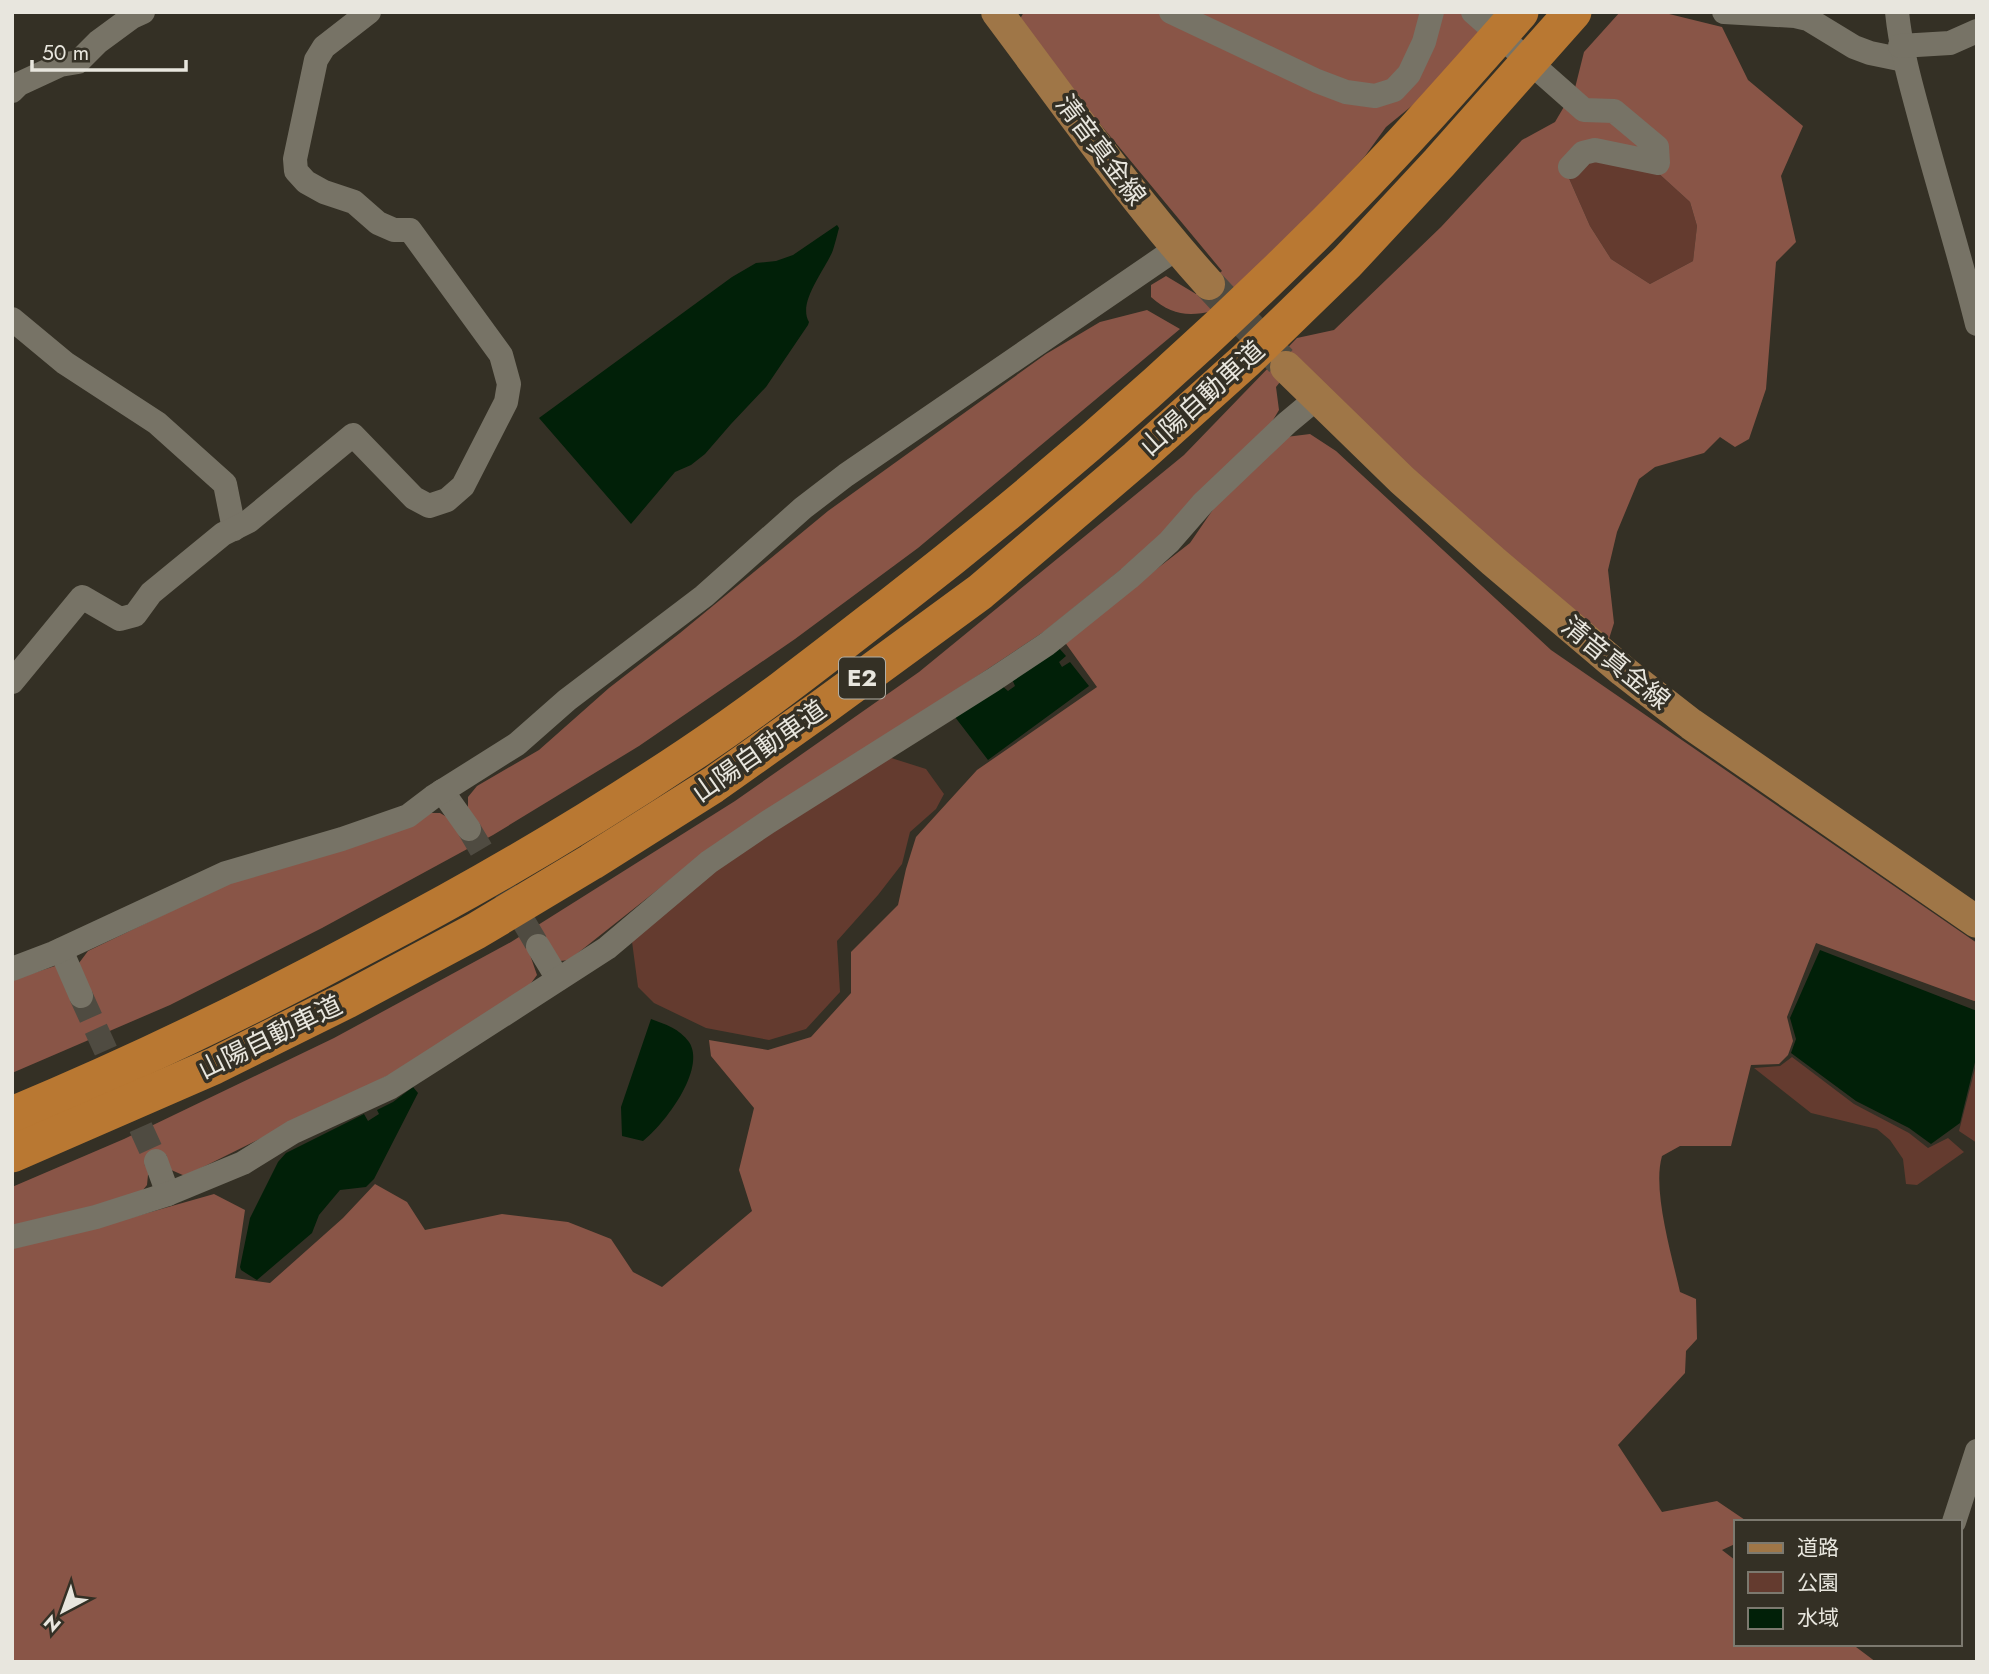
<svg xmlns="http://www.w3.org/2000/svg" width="1989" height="1674" font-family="Jost,'Noto Sans JP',sans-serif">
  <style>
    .green { fill: #643b2f }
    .forest { fill: #895547; fill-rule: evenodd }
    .water { fill: #012008 }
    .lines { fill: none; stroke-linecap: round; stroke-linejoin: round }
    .minor-tunnel { stroke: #4f4b41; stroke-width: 24; stroke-dasharray: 24 12; stroke-linecap: butt }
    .major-tunnel { stroke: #4f4b41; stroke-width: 32; stroke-dasharray: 32 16; stroke-linecap: butt }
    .minor { stroke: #777366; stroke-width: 24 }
    .major { stroke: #9f7647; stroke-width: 32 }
    .highway { stroke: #b97832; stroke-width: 37 }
    .labels { text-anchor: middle; stroke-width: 7; stroke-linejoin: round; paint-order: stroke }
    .shield { fill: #343025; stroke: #b2afa6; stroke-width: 2 }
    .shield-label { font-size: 24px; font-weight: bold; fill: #e8e6de }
    .street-label { font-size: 26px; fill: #e8e6de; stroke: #343025 }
  </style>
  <rect width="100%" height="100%" fill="#343025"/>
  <g class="green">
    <path d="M1589 158 1656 171 1690 202 1697 226 1693 261 1650 284 1611 259 1590 226 1568 176Z"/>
    <path d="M885 756 926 769 944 794 936 809 910 832 902 864 878 895 837 941 840 992 806 1029 769 1040 706 1028 654 1003 638 987 631 934 729 853Z"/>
    <path d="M1792 1057 1854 1104 1909 1133 1928 1148 1948 1138 1964 1152 1917 1185 1906 1184 1903 1159 1890 1140 1877 1129 1811 1113 1754 1068 1780 1066Z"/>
    <path d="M1977 1061V1143L1959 1131Z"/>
  </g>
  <g class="forest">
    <path d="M1024 12H1497L1419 100 1386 127 1365 156 1318 208 1213 311C1188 317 1171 315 1151 297V285L1166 276 1196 294 1222 271 1017 24Z"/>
    <path d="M1620 12H1661L1722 27 1748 80 1803 126 1781 176 1796 242 1776 262 1766 389 1749 439 1735 447 1720 437 1704 453 1655 467 1639 479 1617 532 1608 570 1614 623 1608 642 1380 444 1296 362 1276 387 1279 410 1267 430 1155 542 1045 631 670 880 569 960 560 961 528 949 537 975 529 986 399 1070 185 1176 169 1169 148 1175 147 1185 138 1196 12 1228V1187L124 1139 334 1038 511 942 735 801 919 672 1184 455 1297 338 1334 330 1441 227 1522 140 1555 122 1575 88 1584 52ZM1589 158 1656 171 1690 202 1697 226 1693 261 1650 284 1611 259 1590 226 1568 176Z"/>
    <path d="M1147 310 1180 329 918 548 795 639 639 746 493 835 322 928 170 1005 12 1073V980L55 966 79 963 88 951 221 887 425 813H440L452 820 468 808V797L477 786 539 750 609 688 680 633 828 511 1046 354 1100 322Z"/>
    <path d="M1310 434 1336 451 1551 650 1977 943V1001H1974L1816 943 1787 1017 1793 1041 1788 1055 1779 1064 1751 1065 1731 1146H1680L1662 1156C1652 1190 1672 1256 1680 1292L1696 1299 1697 1339 1686 1351 1685 1373 1618 1445 1662 1512 1717 1501 1748 1522H1735V1544L1722 1550 1735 1560V1644H1852L1876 1662H12V1247L70 1235 214 1194 245 1210 235 1278 270 1283 343 1218 375 1184 407 1202 425 1230 502 1214 568 1222 611 1239 633 1272 662 1287 752 1211 739 1170 754 1108 711 1056 709 1040 768 1050 811 1037 851 993V952L898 905 906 869 916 837 977 770 1097 687 1064 641 1190 543 1225 492 1286 437Z"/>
  </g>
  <g class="water">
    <path d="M837 225 839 228C837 236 835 243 833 250 826 269 797 302 809 322L808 325 766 387 731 424 705 454 691 465 675 472 631 524 539 418 732 277 756 263 776 261 793 255Z"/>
    <path d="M1058 647 1066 656 1059 662 1062 667 1070 662 1089 686 988 760 955 717 1001 685 1008 691 1015 686 1012 679Z"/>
    <path d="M1820 950 1977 1011V1054L1960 1123 1931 1144 1909 1128 1856 1101 1791 1053 1796 1039 1790 1018Z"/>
    <path d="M651 1019C665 1024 680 1029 689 1042 707 1069 664 1125 643 1141L622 1136 621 1107Z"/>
    <path d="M413 1087 418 1093 374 1179 366 1187 340 1190 319 1215 312 1233 257 1280 241 1270 240 1267 250 1218 278 1162 286 1153 364 1114 368 1121 379 1114 377 1110 393 1102Z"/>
  </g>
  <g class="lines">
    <g class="minor-tunnel">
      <path d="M469 829 538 946"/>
      <path d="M81 996 156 1161"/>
    </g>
    <path class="major-tunnel" d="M1209 284 1281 361"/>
    <g class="minor">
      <path d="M1171 12 1317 81 1346 92 1375 96 1394 90 1409 74 1424 42 1432 12"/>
      <path d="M1473 12 1584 110 1614 111 1657 147 1658 163 1595 150 1583 153 1570 167"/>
      <path d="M1724 12 1795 16 1808 19 1854 47 1870 53 1904 60"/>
      <path d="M1897 12C1901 51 1911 85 1921 122 1939 189 1960 256 1977 324"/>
      <path d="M1900 46 1950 43 1977 31"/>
      <path d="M12 91 19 84 60 65 78 62 98 42 132 17 143 12"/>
      <path d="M12 319 65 363 157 423 225 484 234 529"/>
      <path d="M12 682 82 597 120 619 135 615 151 593 223 534 249 521 353 435 414 498 429 506 447 500 463 486 506 402 509 384 501 355 410 230H394L378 223 354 202 324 192 306 182 296 171 295 159 316 60 324 47 369 12"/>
      <path d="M442 791 469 829"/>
      <path d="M538 946 558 979"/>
      <path d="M61 950 81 996"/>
      <path d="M12 969 54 953 226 873 342 839 408 816 433 797 517 744 567 700 704 596 803 508 846 475 1177 248"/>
      <path d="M156 1161 168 1194"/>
      <path d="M12 1237 96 1217 168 1194 243 1163 293 1132 391 1087 438 1057 607 948 709 862 768 822 993 680 1047 644 1129 578 1169 542 1203 503 1287 423 1317 398"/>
      <path d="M1954 1522 1977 1451"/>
    </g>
    <g class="major">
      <path d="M997 12C1066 104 1132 199 1209 284"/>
      <path d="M1286 367 1402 480 1493 561 1623 671 1691 724 1977 922"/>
    </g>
    <g class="highway">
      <path d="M12 1115C135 1064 254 1006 371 943 480 886 586 824 689 755 760 708 827 655 894 603 1041 489 1182 366 1314 235 1386 164 1453 88 1520 12"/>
      <path d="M12 1154 214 1066 347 1000 476 931 591 862 713 785 823 707 980 592 1137 458 1246 360 1347 262 1439 163 1573 12"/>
    </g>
  </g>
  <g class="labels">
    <rect class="shield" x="839" y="657.5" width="46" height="41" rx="5"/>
    <g class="shield-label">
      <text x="862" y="686">E2</text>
    </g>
    <g class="street-label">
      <text transform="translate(1101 150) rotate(53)" y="9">清音真金線</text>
      <text transform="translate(1202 398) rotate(-42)" y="9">山陽自動車道</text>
      <text transform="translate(1616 663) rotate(39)" y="9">清音真金線</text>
      <text transform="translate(759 751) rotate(-35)" y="9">山陽自動車道</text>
      <text transform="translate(270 1037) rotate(-26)" y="9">山陽自動車道</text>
    </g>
  </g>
  <rect width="1989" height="1674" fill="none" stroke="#e8e6de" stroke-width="28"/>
  <rect x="1734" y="1520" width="228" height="126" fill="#343025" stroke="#7c796f" stroke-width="2"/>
  <rect x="1748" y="1543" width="35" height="10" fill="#9f7647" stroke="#7c796f" stroke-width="2"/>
  <text x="1797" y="1555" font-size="21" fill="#e8e6de">道路</text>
  <rect x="1748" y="1572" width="35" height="21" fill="#643b2f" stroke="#7c796f" stroke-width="2"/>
  <text x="1797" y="1590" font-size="21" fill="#e8e6de">公園</text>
  <rect x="1748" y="1608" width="35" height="21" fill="#012008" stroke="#7c796f" stroke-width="2"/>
  <text x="1797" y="1625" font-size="21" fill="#e8e6de">水域</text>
  <g transform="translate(63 1611) rotate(221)" stroke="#343025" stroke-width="5" paint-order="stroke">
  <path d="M0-5L12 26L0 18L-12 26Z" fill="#e8e6de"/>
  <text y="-10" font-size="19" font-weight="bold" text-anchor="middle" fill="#e8e6de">N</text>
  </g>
  <path d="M32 60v10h154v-10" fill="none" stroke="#e8e6de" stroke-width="3.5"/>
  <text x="42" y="60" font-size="21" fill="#e8e6de" stroke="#343025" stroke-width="5" paint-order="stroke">50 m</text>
</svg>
